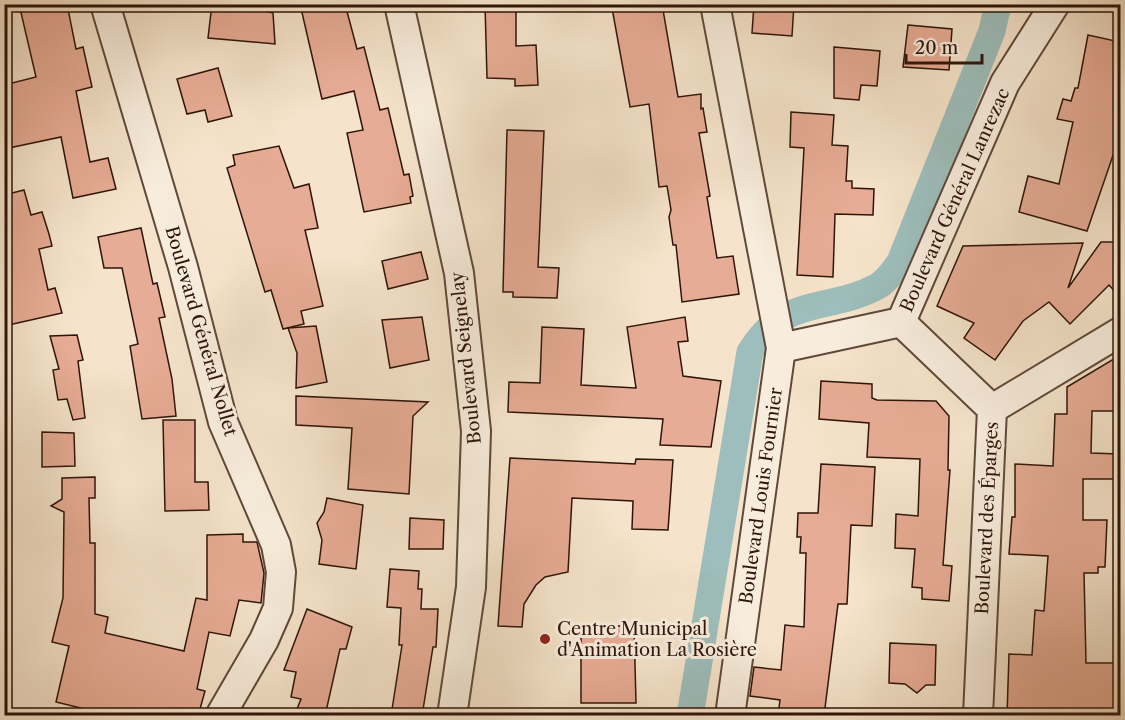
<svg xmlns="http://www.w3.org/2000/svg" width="1125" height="720" font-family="'Libre Caslon Text',serif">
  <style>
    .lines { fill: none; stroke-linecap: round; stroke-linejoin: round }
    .canal { stroke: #9dbebc; stroke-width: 27 }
    .building { fill: #e7ac95; stroke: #2e1409; stroke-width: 1.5 }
    .minor-casing { stroke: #60483a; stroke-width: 32 }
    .minor { stroke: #f8eddd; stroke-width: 28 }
    .poi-dot { fill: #8f2418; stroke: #f8eddd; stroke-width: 2 }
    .labels { text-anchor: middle; stroke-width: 6; stroke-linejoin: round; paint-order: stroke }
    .street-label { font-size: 18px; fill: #2e1409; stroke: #f8eddd }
    .poi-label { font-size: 18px; fill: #2e1409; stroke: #f8eddd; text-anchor: start }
  </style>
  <rect width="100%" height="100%" fill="#f5e4cb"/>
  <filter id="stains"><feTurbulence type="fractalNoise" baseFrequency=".00333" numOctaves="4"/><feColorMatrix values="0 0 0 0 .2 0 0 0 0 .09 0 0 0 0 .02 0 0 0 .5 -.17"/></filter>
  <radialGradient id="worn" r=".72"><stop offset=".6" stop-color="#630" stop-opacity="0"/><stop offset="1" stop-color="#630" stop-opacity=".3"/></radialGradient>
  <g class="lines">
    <path class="canal" d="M690 716 750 352C785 294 829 313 878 286 887 281 894 270 900 262L992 31 998 4"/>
  </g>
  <g class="building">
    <path d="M19 4H67L76 49 83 47 92 87 76 91 90 162 108 158 116 189 73 198 61 137 4 149V85L36 77Z"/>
    <path d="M212 4H237L273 13 275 44 208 38Z"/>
    <path d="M300 4H345L357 49 364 47 380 110 388 108 404 175 409 174 413 196 410 197 411 203 364 212 347 133 363 130 354 91 322 99Z"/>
    <path d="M485 4H516V46L536 45 538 85 515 86V79L487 78Z"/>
    <path d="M635 4H662L678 97 701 94V109L703 108 707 132 699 133 710 196 707 197 717 258 733 256 739 294 682 302 676 245H673L669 217 671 210 667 186 659 187 649 104 630 107 612 8Z"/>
    <path d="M754 4H794L792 36 752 33Z"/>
    <path d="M908 25 952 29 949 70 903 67Z"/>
    <path d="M1088 35 1120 42V135L1087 231 1019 212 1028 176 1059 184 1073 122 1057 119 1063 99 1071 101 1075 88H1078Z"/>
    <path d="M834 47 880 51 877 86 861 85 859 100 834 98Z"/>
    <path d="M218 68 232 116 208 122 205 110 187 114 177 79Z"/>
    <path d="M791 112 834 115 832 145 848 146 846 181H852V188L874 189 873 215 835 214 833 277 797 275 804 148 790 147Z"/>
    <path d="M507 130 544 131 538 267 559 268 557 298 513 297V292H503Z"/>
    <path d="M279 146 294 188 309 184 318 228 305 230 323 306 301 311 304 324 283 329 271 290 265 292 227 168 235 165 233 155Z"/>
    <path d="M24 190 31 215 42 212 49 234 52 246 39 249 48 290 55 288 62 313 4 326V195Z"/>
    <path d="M141 228 153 284 157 283 165 317 159 318 172 379 176 416 142 419 130 346 138 344 122 268H104L98 237Z"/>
    <path d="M1101 242H1120V297L1109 285 1070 324 1049 302 1023 321 995 360 964 338 974 323 937 306 963 246 1083 243 1068 288Z"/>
    <path d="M421 252 428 279 388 289 382 261Z"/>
    <path d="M422 317 429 360 390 368 382 320Z"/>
    <path d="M685 317 688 341 678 342 683 376 721 381 711 447 660 445 663 419 508 412 509 382 540 383 542 327 584 329 581 385 636 388 627 327Z"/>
    <path d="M316 326 327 382 296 388 297 353 288 328Z"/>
    <path d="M77 335 83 360 78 361 85 418 73 420 67 399 58 400 53 370 59 369 50 336Z"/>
    <path d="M1117 357V411H1092L1091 453 1118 454 1117 479H1083V520H1107L1105 567H1098V573H1084L1086 663H1120V716H1007L1009 654 1032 655 1035 610 1044 611 1048 556 1009 554 1012 517H1015V464L1053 466 1055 414H1067V387Z"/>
    <path d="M821 381 872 384V398L877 400 936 401 949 416 948 470H950L943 565 952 566 949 601 922 599V588L912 587 915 549 895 548 896 514 918 516 920 459 867 457 869 423 819 419Z"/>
    <path d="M296 396 428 402 413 416 409 494 348 489 352 428 296 425Z"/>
    <path d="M163 420H195V482H208L209 510 165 511Z"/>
    <path d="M42 432 74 433 75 466 42 467Z"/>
    <path d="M510 458 635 464 636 459 673 460 668 530 632 529 633 501 572 498 568 572 545 577 536 585 524 604 522 627 498 626Z"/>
    <path d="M821 464 875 467 872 526 851 525 847 604H838L824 716H778L780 700 750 696 754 667 781 670 785 625 804 627 806 553H800L801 537H797L798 513H818Z"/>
    <path d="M95 477V498H89L90 543H95V614L108 617 105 633 184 651 196 598 207 600V535L243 534V542H257L264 573 261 603 239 600 230 636 209 632 197 689 205 691 198 716H113L56 702 69 646 52 642 63 598 64 512 51 506 62 499V478Z"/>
    <path d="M327 498 363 505 356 569 319 564 322 540 317 523 324 512Z"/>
    <path d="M410 518 444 520 443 549H409Z"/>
    <path d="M390 569 419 571 418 589H422L421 609H438L436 647H433L422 716H391L402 645H399L401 608 387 607Z"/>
    <path d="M307 609 352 627 346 649H340L325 716H306L307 711 297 709 301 699 291 697 296 672 284 670Z"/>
    <path d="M581 626H634L636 703H581Z"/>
    <path d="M890 643 936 645 935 685H926L917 693 905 684 889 683Z"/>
  </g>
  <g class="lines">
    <defs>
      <g id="minor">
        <path d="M105 4 183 267 223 422 276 545 281 572 278 608 264 640 220 716"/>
        <path d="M399 4 459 273 476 431 471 587 452 716"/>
        <path d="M715 4 781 348 730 716"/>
        <path d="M901 322 992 409 978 716"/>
        <path d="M781 348 901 322 1005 83 1055 4"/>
        <path d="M992 409 1120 332"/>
      </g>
    </defs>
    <use href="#minor" class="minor-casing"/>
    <use href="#minor" class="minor"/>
  </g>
  <circle class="poi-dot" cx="545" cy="639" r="6"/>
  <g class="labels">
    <g class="street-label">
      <text transform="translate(955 200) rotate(-66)" y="6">Boulevard Général Lanrezac</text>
      <text transform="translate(201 331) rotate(74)" y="6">Boulevard Général Nollet</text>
      <text transform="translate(466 358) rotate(-96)" y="6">Boulevard Seignelay</text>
      <text transform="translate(761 496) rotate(-82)" y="6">Boulevard Louis Fournier</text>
      <text transform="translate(987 518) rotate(-87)" y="6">Boulevard des Éparges</text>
    </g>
    <g class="poi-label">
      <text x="557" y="635">Centre Municipal<tspan x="557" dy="21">d'Animation La Rosière</tspan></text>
    </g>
  </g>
  <rect width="1125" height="720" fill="none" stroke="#f5e4cb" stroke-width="24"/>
  <rect x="6" y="6" width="1113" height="708" fill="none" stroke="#2e1409" stroke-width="3"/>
  <rect x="12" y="12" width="1101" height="696" fill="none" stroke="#2e1409" stroke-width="1.5"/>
  <path d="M906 54v9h76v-9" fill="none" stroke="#2e1409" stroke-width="3"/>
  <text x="915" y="54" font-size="18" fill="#2e1409" stroke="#f8eddd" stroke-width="4.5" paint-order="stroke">20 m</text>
  <rect width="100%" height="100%" filter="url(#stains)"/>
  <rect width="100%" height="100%" fill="url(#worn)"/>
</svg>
